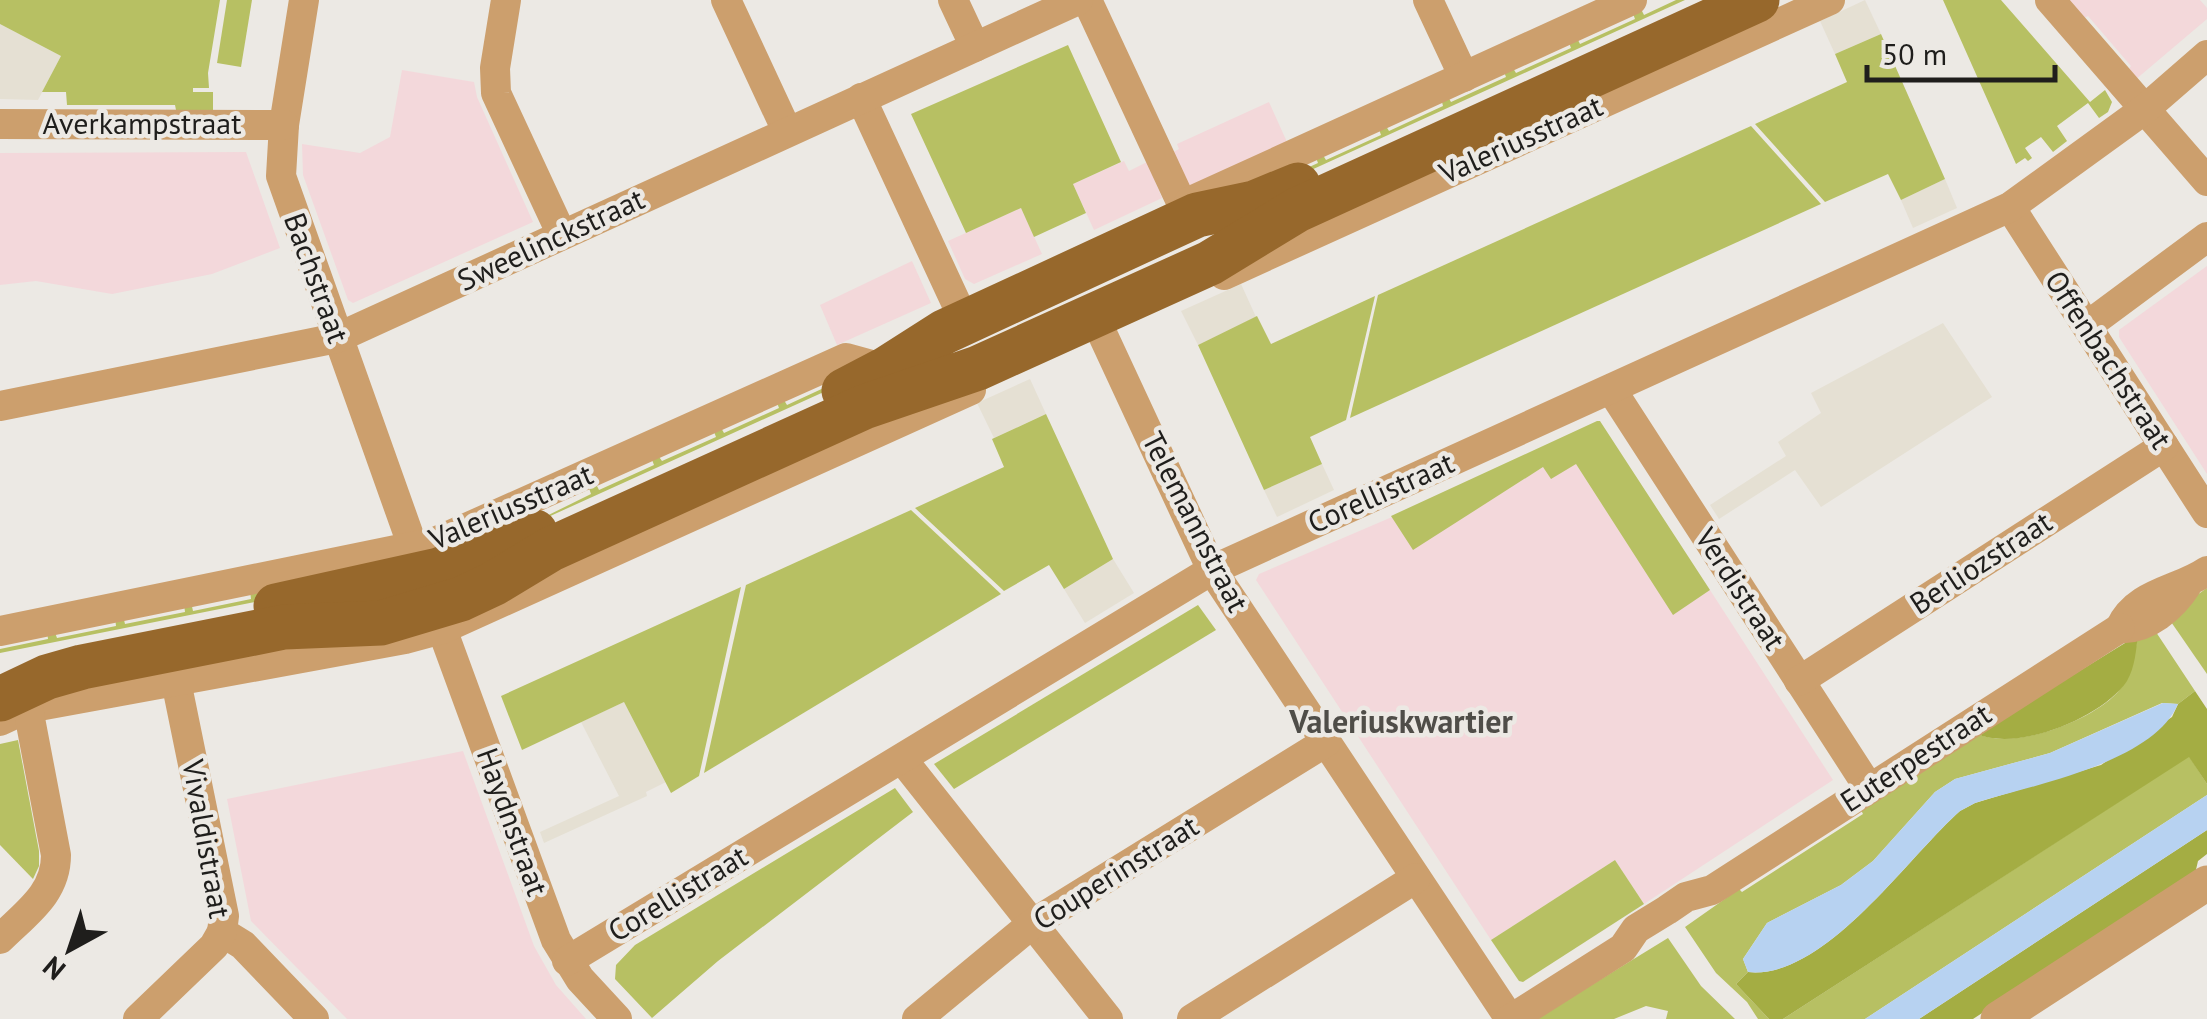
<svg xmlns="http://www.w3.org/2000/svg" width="2207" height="1019" font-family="'PT Sans',sans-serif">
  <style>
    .commercial { fill: #f3d8da }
    .built { fill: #e5e0d3 }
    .education { fill: #f3d8db }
    .green { fill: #b7c063 }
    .forest { fill: #a4ad43 }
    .water { fill: #b7d2f1 }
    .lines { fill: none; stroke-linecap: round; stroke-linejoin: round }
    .minor { stroke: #cc9f6d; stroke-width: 30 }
    .tertiary { stroke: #cc9f6d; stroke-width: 35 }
    .primary { stroke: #97682c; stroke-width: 45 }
    .labels { text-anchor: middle; stroke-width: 9; stroke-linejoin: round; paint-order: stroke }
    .street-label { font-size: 30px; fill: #1f1e1c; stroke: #ece9e4 }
    .neighbourhood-label { font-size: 32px; font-weight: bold; fill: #4f4d48; stroke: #ece9e4 }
  </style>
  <rect width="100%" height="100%" fill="#ece9e4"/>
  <g class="commercial">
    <path d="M2066 0H2200L2207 8V19L2135 80 2128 70 2131 66 2088 16 2084 18Z"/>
    <path d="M1269 102 1287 142 1189 186 1173 152 1179 149 1177 144Z"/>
    <path d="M1124 161 1129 171 1147 162 1162 198 1094 230 1073 184Z"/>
    <path d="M1021 208 1042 254 974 284 965 279 948 241Z"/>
    <path d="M912 261 931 303 837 345 820 305Z"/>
  </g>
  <g class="built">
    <path d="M1865 0 1881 34 1835 54 1820 21Z"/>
    <path d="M0 24 61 56 38 100 0 99Z"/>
    <path d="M1945 179 1957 208 1913 228 1901 200Z"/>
    <path d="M1241 284 1256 317 1198 345 1181 311Z"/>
    <path d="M1943 323 1992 397 1821 507 1795 470 1719 519 1710 505 1786 456 1778 442 1821 413 1811 393Z"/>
    <path d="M1030 379 1046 414 994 438 977 403Z"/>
    <path d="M1322 464 1334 490 1277 517 1264 490Z"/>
    <path d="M1113 559 1134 593 1085 623 1064 589Z"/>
    <path d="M624 702 666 782 646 792 647 796 544 843 540 832 619 796 581 722Z"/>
  </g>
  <g class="education">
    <path d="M402 70 474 82 477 97 533 222 353 303 348 300 303 175 302 144 360 153 390 137Z"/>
    <path d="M246 152 280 248 212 274 112 294 36 281 0 285V153Z"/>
    <path d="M2207 266V474L2119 337V330Z"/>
    <path d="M1576 464 1673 614 1710 590 1833 780 1644 904 1615 860 1491 940 1256 580 1259 574 1392 517 1413 549 1543 467Z"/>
    <path d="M463 751 534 946 556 985 586 1019H347L251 921 227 799Z"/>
  </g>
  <g class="green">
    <path d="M0 0H220L208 73 209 88H193V92H213V110H176L175 105H67L66 92H42L61 56 0 24Z"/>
    <path d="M227 0H252L241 67 217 63Z"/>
    <path d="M1676 0H1685L1276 186 1272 184 1318 163 1315 155 1321 152 1326 160 1381 135 1378 126 1384 123 1389 131 1443 106 1441 98 1447 95 1451 102 1506 77 1503 69 1511 65 1516 73 1571 48 1568 40 1576 36 1580 44 1635 19 1632 11 1640 7 1644 15Z"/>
    <path d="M1943 0H2001L2090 102 2105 90 2112 102 2108 112 2099 118 2088 103 2057 126 2067 141 2053 152 2041 137 2025 148 2032 158 2028 161 2025 158 2016 164Z"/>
    <path d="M1881 34 1945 179 1901 200 1888 174 1825 202 1755 124 1847 82 1835 54Z"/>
    <path d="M1068 45 1121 162 1073 184 1086 213 1034 237 1021 208 966 233 911 114Z"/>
    <path d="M1751 126 1821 204 1350 418 1378 295Z"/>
    <path d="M1375 296 1346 420 1310 437 1322 464 1264 490 1198 345 1257 316 1271 344Z"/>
    <path d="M841 380 848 381 504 537 591 494 588 485 595 482 599 490 654 465 651 457 657 454 662 461 716 437 713 429 720 426 724 433 779 408 776 400 782 397 787 405Z"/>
    <path d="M1046 414 1113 559 1064 589 1049 565 1004 591 915 508 1004 467 992 439Z"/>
    <path d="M1597 421H1600L1710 590 1673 615 1576 464 1551 479 1543 467 1413 550 1391 516Z"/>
    <path d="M911 510 1001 594 704 773 746 585Z"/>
    <path d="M375 578 0 653V649L48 639 47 631 54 630 57 638 116 626 115 617 123 616 125 624 185 612 184 604 191 602 193 611 251 599 250 590 257 589 258 596Z"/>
    <path d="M741 587 699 776 671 793 624 702 522 750 501 696Z"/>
    <path d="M2207 588V674L2167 616Z"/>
    <path d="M1198 605 1216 630 954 789 934 764Z"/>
    <path d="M2152 626 2195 691 2178 704 2162 703 2050 753 1955 779 1935 792 1873 861 1841 885 1767 923 1743 959 1748 972 1736 984 1769 1019H1758L1747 1002 1716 973 1685 927 1739 889 1742 892 1863 814 1861 810 1977 734C2015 750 2089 722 2117 693 2131 678 2135 654 2138 635Z"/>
    <path d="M18 740 39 851V866L33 879 0 845V744Z"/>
    <path d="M2189 756 2207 784V795L1865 1019H1783Z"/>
    <path d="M895 788 913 812 718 961 652 1018 615 979 616 965 635 945Z"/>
    <path d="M1615 860 1644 904 1523 982 1519 981 1491 940Z"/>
    <path d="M1668 938 1701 986 1735 1019H1666L1668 1011 1646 1006 1614 1019H1536Z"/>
  </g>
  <g class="forest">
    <path d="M2138 635C2136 650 2135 667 2127 681 2103 717 2019 752 1977 734Z"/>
    <path d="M2195 691 2207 709V784L2189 757 1783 1019H1769L1736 984 1748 972C1824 980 1906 859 1960 811L1975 803 2101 765 2172 717 2178 704Z"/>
    <path d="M2207 830V854L2198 861 2195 874 1973 1019H1919Z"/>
  </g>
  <g class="water">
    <path d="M2163 703 2178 704C2153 763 2032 785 1975 803L1960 811C1906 859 1824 980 1748 972L1743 959 1767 923 1841 885 1873 861 1935 792 1955 779 2050 753Z"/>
    <path d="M2207 795V830L1919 1019H1865Z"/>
  </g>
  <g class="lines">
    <g class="minor">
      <path d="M304 0 284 125 281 176 413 547"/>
      <path d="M506 0 495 68 496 93 562 235"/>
      <path d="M726 0 787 131"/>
      <path d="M953 0 975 47"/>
      <path d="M1087 0 1189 219"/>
      <path d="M1428 0 1464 77"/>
      <path d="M2050 0 2207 181"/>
      <path d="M861 98 958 307"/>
      <path d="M0 124 284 125"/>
      <path d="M1189 202 1632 0"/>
      <path d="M2010 207 2207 513"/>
      <path d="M1224 275 1830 0"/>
      <path d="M1094 316 1212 570 1510 1019"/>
      <path d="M2087 326 2207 237"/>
      <path d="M1611 389 1869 788"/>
      <path d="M0 406 337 338 1078 0"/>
      <path d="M2187 585C2173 607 2147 630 2120 628 2136 592 2178 591 2207 571"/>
      <path d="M435 610 556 940 580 979 617 1019"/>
      <path d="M0 631 435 542 846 358 886 369"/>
      <path d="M176 681 224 916 222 932 243 945 314 1019"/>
      <path d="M1799 681 2164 446"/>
      <path d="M0 721 28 708 405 639 442 629 971 390"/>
      <path d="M902 759 1108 1019"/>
      <path d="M0 939C26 913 56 894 56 855L28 708"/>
      <path d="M567 961 1212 570 2010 207 2145 109 2207 55"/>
      <path d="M138 1019 214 946 222 932"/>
      <path d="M917 1019 1032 924 1326 742"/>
      <path d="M1192 1019 1416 878"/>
      <path d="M1511 1019 1623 948 1636 929 1667 910 1686 897 1712 890 2120 628"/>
    </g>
    <path class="tertiary" d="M1998 1019 2207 883"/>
    <g class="primary">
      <path d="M844 391 886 369 944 332 1197 215 1254 203 1298 185"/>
      <path d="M276 606 439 570 535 532"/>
      <path d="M0 699 47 677 82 667 284 627 381 623 461 599 493 584 551 549 864 407 978 368 1210 263 1297 210 1757 0"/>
    </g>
  </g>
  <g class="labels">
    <g class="street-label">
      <text x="142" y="134">Averkampstraat</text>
      <text transform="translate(1521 140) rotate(-24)" y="10">Valeriusstraat</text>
      <text transform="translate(551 240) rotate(-25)" y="10">Sweelinckstraat</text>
      <text transform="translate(316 278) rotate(70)" y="10">Bachstraat</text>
      <text transform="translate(2108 360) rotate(57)" y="10">Offenbachstraat</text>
      <text transform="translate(1381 493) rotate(-24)" y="10">Corellistraat</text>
      <text transform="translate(511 507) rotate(-23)" y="10">Valeriusstraat</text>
      <text transform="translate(1195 522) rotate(63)" y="10">Telemannstraat</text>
      <text transform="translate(1981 563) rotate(-33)" y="10">Berliozstraat</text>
      <text transform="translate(1740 589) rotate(57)" y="10">Verdistraat</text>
      <text transform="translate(1916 758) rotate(-33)" y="10">Euterpestraat</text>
      <text transform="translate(512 822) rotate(70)" y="10">Haydnstraat</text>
      <text transform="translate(206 839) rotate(80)" y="10">Vivaldistraat</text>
      <text transform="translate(1116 873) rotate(-32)" y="10">Couperinstraat</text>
      <text transform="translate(678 894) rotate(-31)" y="10">Corellistraat</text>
    </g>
    <g class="neighbourhood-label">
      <text x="1401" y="733">Valeriuskwartier</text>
    </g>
  </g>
  <g transform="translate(70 949) rotate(220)" stroke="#ece9e4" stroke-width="8" paint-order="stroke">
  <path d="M0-8L18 38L0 25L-18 38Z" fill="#1f1e1c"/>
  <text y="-15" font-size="28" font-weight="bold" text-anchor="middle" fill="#1f1e1c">N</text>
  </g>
  <path d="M1867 65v15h188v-15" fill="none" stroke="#1f1e1c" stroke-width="5"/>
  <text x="1882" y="65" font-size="30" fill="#1f1e1c" stroke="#ece9e4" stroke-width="8" paint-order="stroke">50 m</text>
</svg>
